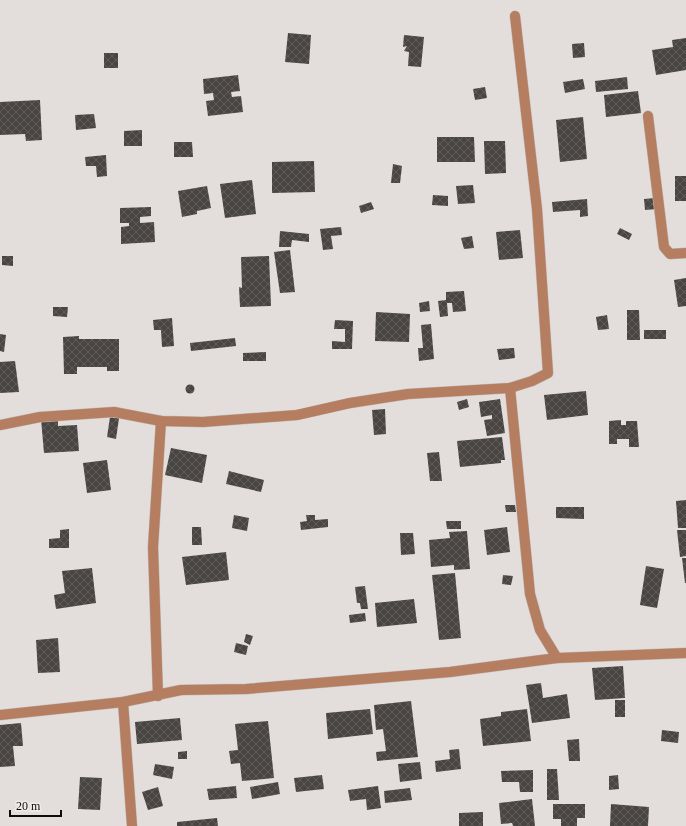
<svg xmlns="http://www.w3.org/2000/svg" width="686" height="826" font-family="'Times New Roman',serif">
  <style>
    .building { fill: url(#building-cross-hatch) }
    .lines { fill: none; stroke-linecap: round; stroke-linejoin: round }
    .minor-casing { stroke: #c1bcba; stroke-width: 11 }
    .minor { stroke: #b67e60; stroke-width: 10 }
  </style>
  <defs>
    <pattern id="building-cross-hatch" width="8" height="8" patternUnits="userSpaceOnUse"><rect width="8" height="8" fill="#494543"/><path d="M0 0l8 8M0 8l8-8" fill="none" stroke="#5f5c5a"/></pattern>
  </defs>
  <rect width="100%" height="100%" fill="#e3dedb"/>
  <g class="building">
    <path d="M288 33 311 35 309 64 285 62Z"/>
    <path d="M404 35 424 37 421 67 408 66 409 52 404 51 407 46 403 47Z"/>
    <path d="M686 38V70L656 75 652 50 673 47 672 40Z"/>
    <path d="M584 43 585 57 573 58 572 44Z"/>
    <rect x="104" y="53" width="14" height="15"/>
    <path d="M238 75 240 91 231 92 232 97 241 96 243 112 208 116 206 101 214 100 213 93 204 94 203 79Z"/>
    <path d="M627 77 628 89 596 92 595 81Z"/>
    <path d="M583 79 585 89 565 93 563 82Z"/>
    <path d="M485 87 487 98 475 100 473 89Z"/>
    <path d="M638 91 641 113 606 117 604 95Z"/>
    <path d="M40 100 42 140 26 141 25 134 0 135V102Z"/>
    <path d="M94 114 96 128 76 130 75 115Z"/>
    <path d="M583 117 587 159 560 162 556 120Z"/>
    <path d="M142 130V146H124V131Z"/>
    <path d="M437 137H474L475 162H437Z"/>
    <path d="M484 141H505L506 173 485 174Z"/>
    <path d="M174 142H192L193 157H174Z"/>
    <path d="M106 155 107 176 97 177 96 166H86L85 157Z"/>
    <path d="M314 161 315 192 272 193V162Z"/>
    <path d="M393 164 402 166 400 183H391Z"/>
    <rect x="675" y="176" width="11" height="25"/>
    <path d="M252 180 256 214 225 218 220 184Z"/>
    <path d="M473 185 475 203 458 204 456 186Z"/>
    <path d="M207 186 211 208 197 211V214L182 217 178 191Z"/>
    <path d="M433 195 448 196V206L432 205Z"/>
    <path d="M655 198 657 209 645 210 644 199Z"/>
    <path d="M587 199 588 216 580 217V210L553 212 552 202Z"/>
    <path d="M371 202 374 209 361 213 359 206Z"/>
    <path d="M151 207V216L140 217V223L154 222 155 242 121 244V227L129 226V223H120V208Z"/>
    <path d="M341 227 342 235 331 236 333 249 323 250 320 229Z"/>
    <path d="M620 228 632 234 629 240 617 234Z"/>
    <path d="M520 230 523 258 499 260 496 232Z"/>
    <path d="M280 231 309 234V242L292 240 291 247H279Z"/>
    <path d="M472 236 474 248 464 249 461 238Z"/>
    <path d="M290 250 295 292 280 293 274 252Z"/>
    <path d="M2 256H13V266L2 265Z"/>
    <path d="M269 256 271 306 240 307 239 287 242 288 241 257Z"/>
    <path d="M686 278V306L678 307 674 280Z"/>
    <path d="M464 291 466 311 453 312 452 303H447L448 316 440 317 438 301 446 300V292Z"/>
    <path d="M429 301 430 311 420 312 419 303Z"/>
    <path d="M53 307H68L67 317 53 316Z"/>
    <path d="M627 310H639L640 340H627Z"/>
    <path d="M376 312 410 314 409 342 375 341Z"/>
    <path d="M607 315 609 329 598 330 596 317Z"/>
    <path d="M172 318 174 346 162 347 161 330H154L153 320Z"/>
    <path d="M335 320 353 321 352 349H332V341L345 342V329H334Z"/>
    <path d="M431 324 434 359 419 361 418 348H423L421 325Z"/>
    <rect x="644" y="330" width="22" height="9"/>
    <path d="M0 334 6 335 4 352 0 351Z"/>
    <path d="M79 336V339H119V371H107V367H77V374H64L63 337Z"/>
    <path d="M235 338 236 346 191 351 190 343Z"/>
    <path d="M514 348 515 358 499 360 497 349Z"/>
    <path d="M266 352V361H243V353Z"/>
    <path d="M15 361 19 392 0 393V362Z"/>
    <circle cx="190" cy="389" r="4.5"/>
    <path d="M586 391 588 415 547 420 544 395Z"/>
    <path d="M467 399 469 407 459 410 457 402Z"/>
    <path d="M500 399 505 433 487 436 484 420 492 419V415L481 417 479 402Z"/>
    <path d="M385 409 386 434 374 435 372 410Z"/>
    <path d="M110 417 119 418 116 439 107 437Z"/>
    <path d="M41 419H58V426L77 425 79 451 44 453Z"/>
    <path d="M621 420V425H626V421H637L639 447H629V439H617V444H609V421Z"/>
    <path d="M502 437 505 460H501V463L460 467 457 441Z"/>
    <path d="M171 448 207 455 202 483 165 475Z"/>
    <path d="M439 452 442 481H430L427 453Z"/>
    <path d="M107 460 111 490 87 493 83 463Z"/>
    <path d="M229 471 264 480 261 492 226 484Z"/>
    <path d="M686 500V528H678L676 501Z"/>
    <path d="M505 505H515L516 512H506Z"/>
    <path d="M556 507H584V519L556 518Z"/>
    <path d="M234 515 249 518 247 531 232 528Z"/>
    <path d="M306 515H315V520L328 519V527L301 530 300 522 307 521Z"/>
    <path d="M446 521H461V529H447Z"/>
    <path d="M192 527H201L202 545H192Z"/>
    <path d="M507 527 510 552 487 555 484 530Z"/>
    <path d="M69 529V548H49V539L60 538V530Z"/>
    <path d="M677 530H686V556L680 557Z"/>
    <path d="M467 531 470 569 454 570V565L431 567 429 540 450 538 449 532Z"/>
    <path d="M400 533H413L415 554 401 555Z"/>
    <path d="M226 552 229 580 186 585 182 557Z"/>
    <path d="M682 558H686V583H685Z"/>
    <path d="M646 566 664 569 657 608 640 605Z"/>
    <path d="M92 568 96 603 56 609 54 595 65 593 62 571Z"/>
    <path d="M455 573 461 638 439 640 432 575Z"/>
    <path d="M503 575 513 576 511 585 502 584Z"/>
    <path d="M365 586 368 609H361L360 603H357L355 587Z"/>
    <path d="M414 599 417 623 377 627 375 603Z"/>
    <path d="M365 613 366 621 350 623 349 615Z"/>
    <path d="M246 634 253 636 250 645 244 642Z"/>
    <path d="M58 638 60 672 38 673 36 640Z"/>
    <path d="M236 643 248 646 246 655 234 652Z"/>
    <path d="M623 666 625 698 595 700 592 668Z"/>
    <path d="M541 683 543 698 567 694 570 718 532 723 526 685Z"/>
    <rect x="615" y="700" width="10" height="17"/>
    <path d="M411 701 418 757 377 761 376 752 386 751 383 729 376 730 374 705Z"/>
    <path d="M370 709 373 734 328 739 326 713Z"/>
    <path d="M527 709 531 741 483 746 480 719 501 716V712Z"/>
    <path d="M180 718 182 740 137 744 135 722Z"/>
    <path d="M268 721 274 778 242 781 240 763 231 764 229 751 238 750 235 724Z"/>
    <path d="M21 723 23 746H13L15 766 0 767V725Z"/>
    <path d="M662 730 679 732 678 743 661 741Z"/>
    <path d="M579 739 580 761H569L567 740Z"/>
    <path d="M459 749 461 769 436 772 435 761 450 759 449 750Z"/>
    <path d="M187 751V759H178V752Z"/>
    <path d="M420 762 422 779 400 782 398 764Z"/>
    <path d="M155 764 174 767 172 779 153 775Z"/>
    <path d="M547 769H557L559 800H547Z"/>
    <path d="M533 770V792H520L519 782H502L501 771Z"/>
    <path d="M322 775 324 789 296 792 294 778Z"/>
    <path d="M618 775 619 789 609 790V776Z"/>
    <path d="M80 777 102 778 100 810 78 809Z"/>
    <path d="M278 782 280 794 252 799 250 787Z"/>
    <path d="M236 786 237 798 209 800 207 789Z"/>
    <path d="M378 786 381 808 367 810 366 799 350 801 348 790Z"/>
    <path d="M158 787 163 806 148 810 142 792Z"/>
    <path d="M410 788 412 800 385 803 384 791Z"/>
    <path d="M532 799 535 826H513L512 823 501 824 499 803Z"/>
    <path d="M553 804H585V818H577V826H561V819H553Z"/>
    <path d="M611 804 649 807 648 826H610Z"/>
    <path d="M483 812V826H459V813Z"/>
    <path d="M217 818 218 826H177V822Z"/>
  </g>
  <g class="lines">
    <defs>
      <g id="minor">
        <path d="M648 116 664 247 670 254 686 253"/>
        <path d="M510 388 530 594 540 630 557 658"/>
        <path d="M0 425 40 417 114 412 161 421 203 422 297 415 350 403 408 394 510 388 532 381 548 373 537 209 515 16"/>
        <path d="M158 696 153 547 161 421"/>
        <path d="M123 702 132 826"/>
        <path d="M0 715 123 702 181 690 246 689 450 672 557 658 686 653"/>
      </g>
    </defs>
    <use href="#minor" class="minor-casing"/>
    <use href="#minor" class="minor"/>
  </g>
  <path d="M10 810v6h51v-6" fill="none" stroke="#0e0c0b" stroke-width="2"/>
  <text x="16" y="810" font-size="12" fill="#0e0c0b" stroke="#f0ebe8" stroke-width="3" paint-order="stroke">20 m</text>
</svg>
